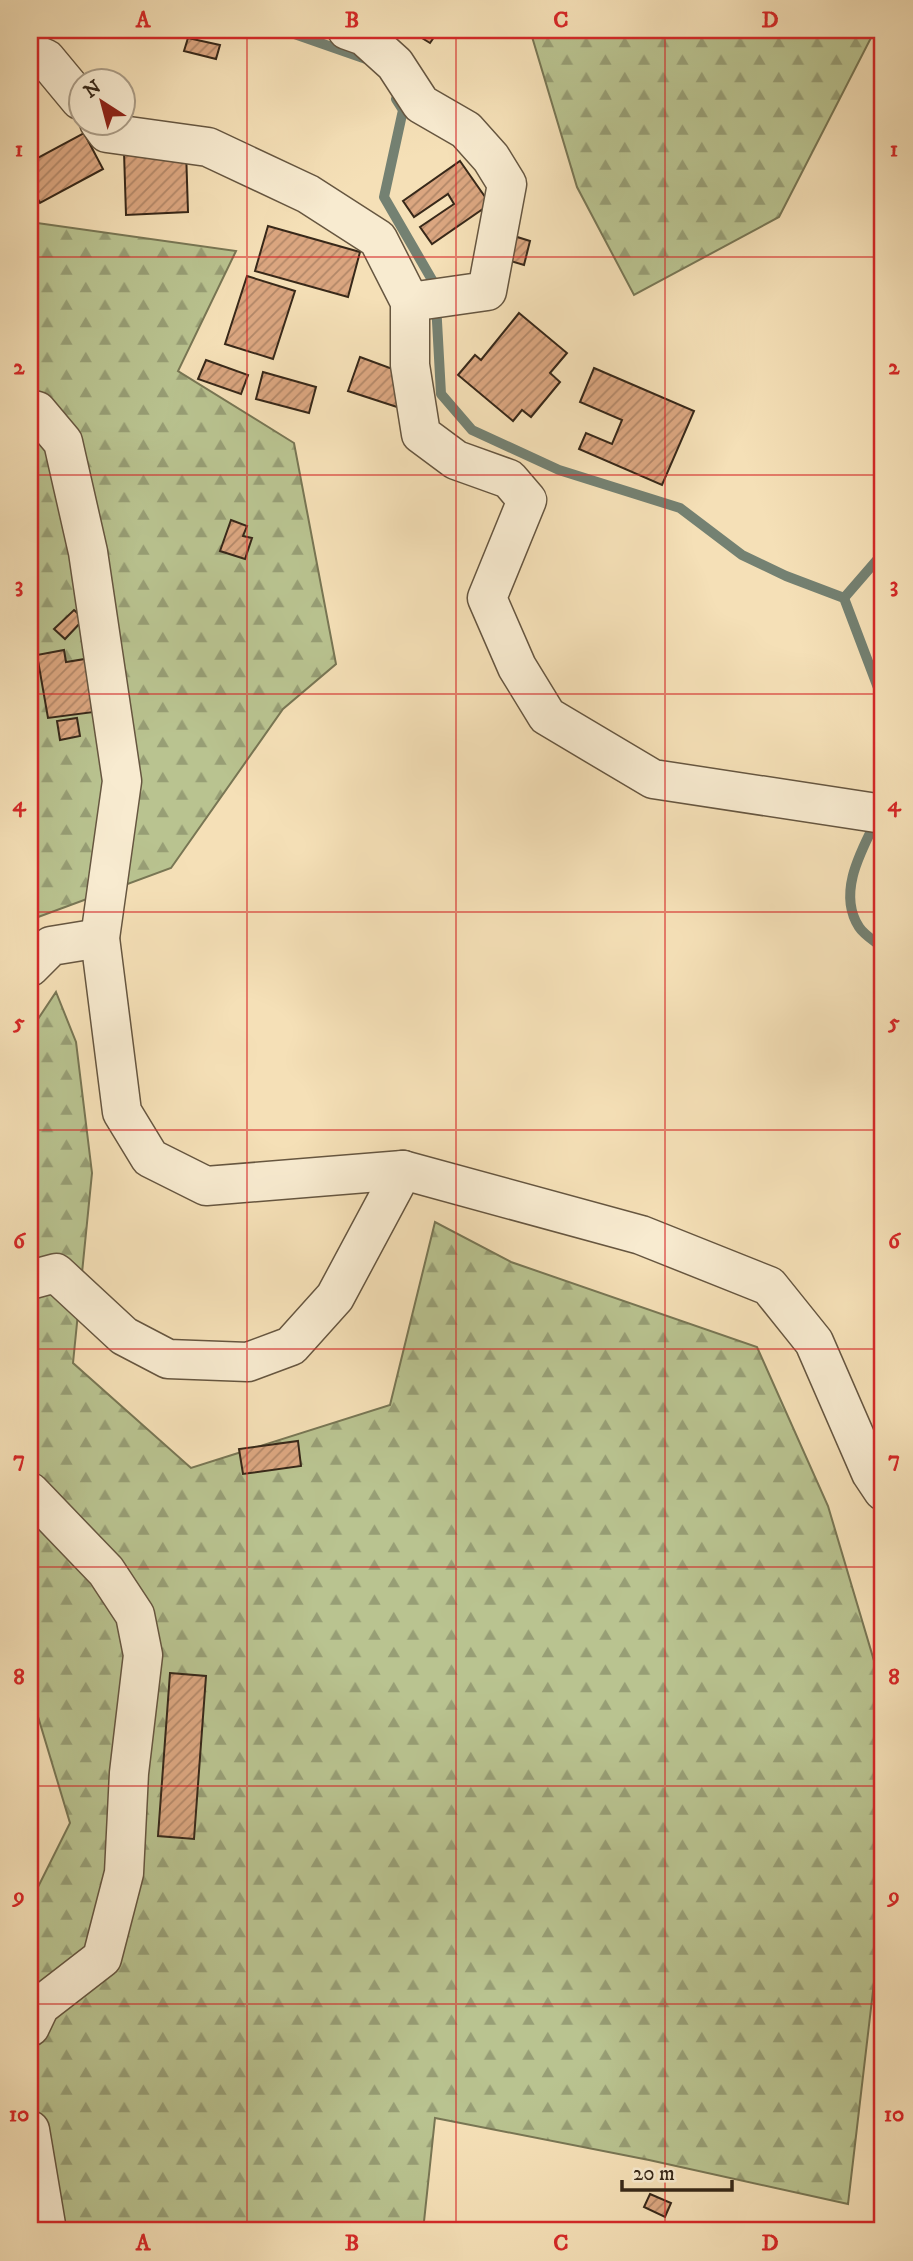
<svg xmlns="http://www.w3.org/2000/svg" width="913" height="2261" font-family="'IM FELL DW Pica',serif">
  <style>
    .forest { fill: url(#forest-firs); stroke: #787654; stroke-width: 2 }
    .lines { fill: none; stroke-linecap: round; stroke-linejoin: round }
    .stream { stroke: #748172; stroke-width: 10 }
    .building { fill: url(#building-hatch); stroke: #372819; stroke-width: 2 }
    .street-casing { stroke: #665640; stroke-width: 41 }
    .street { stroke: #f8ebd0; stroke-width: 38 }
    .grid { fill: none; stroke: #d62828; stroke-width: 2; stroke-opacity: 0.55 }
    .neatline { fill: none; stroke: #d62828; stroke-width: 2.5 }
    .grid-label { font-size: 23px; text-anchor: middle; font-weight: bold; fill: #d62828 }
  </style>
  <defs>
    <pattern id="forest-firs" width="22" height="20" patternUnits="userSpaceOnUse" patternTransform="scale(1.75)"><rect width="22" height="20" fill="#b9c390"/><path d="M5 1l3.5 6h-7zM16 11l3.5 6h-7z" fill="#979e75"/></pattern>
    <pattern id="building-hatch" width="6" height="6" patternUnits="userSpaceOnUse" patternTransform="scale(1.75)"><rect width="6" height="6" fill="#dba680"/><path d="M-1 1l2-2M0 6l6-6M5 7l2-2" fill="none" stroke="#b28768"/></pattern>
  </defs>
  <rect width="100%" height="100%" fill="#f5e0b7"/>
  <filter id="stains"><feTurbulence type="fractalNoise" baseFrequency=".00286" numOctaves="4"/><feColorMatrix values="0 0 0 0 .2 0 0 0 0 .09 0 0 0 0 .02 0 0 0 .5 -.17"/></filter>
  <radialGradient id="worn" r=".72"><stop offset=".6" stop-color="#630" stop-opacity="0"/><stop offset="1" stop-color="#630" stop-opacity=".3"/></radialGradient>
  <g class="forest">
    <path d="M530 30H875L779 217 634 295 577 187Z"/>
    <path d="M30 222 236 251 178 371 294 443 336 664 283 709 171 868 30 920Z"/>
    <path d="M56 992 76 1042 92 1173 73 1363 191 1468 390 1405 435 1222 511 1262 757 1347 828 1506 883 1691V1906L848 2204 649 2160 435 2118 423 2231H30V1903L70 1823 30 1690V1459L38 1436 30 1425V1031Z"/>
  </g>
  <g class="lines">
    <g class="stream">
      <path d="M283 30 369 60"/>
      <path d="M396 99 403 110 384 197 435 285 441 394 472 430 559 470 680 508 742 555 786 576 844 598 883 701"/>
      <path d="M844 598 883 553"/>
      <path d="M877 819C861 851 837 893 859 927 864 935 876 942 883 948"/>
    </g>
  </g>
  <g class="building">
    <path d="M409 30H439L430 43Z"/>
    <path d="M188 38 220 45 216 59 184 51Z"/>
    <path d="M84 133 103 169 40 203 30 184V162Z"/>
    <path d="M186 150 188 212 126 215 124 152Z"/>
    <path d="M460 161 490 204 432 244 420 227 454 204 448 194 414 217 403 201Z"/>
    <path d="M268 226 360 252 348 297 255 271Z"/>
    <path d="M514 236 530 241 524 265 507 260Z"/>
    <path d="M247 276 295 291 273 359 225 344Z"/>
    <path d="M519 313 567 353 550 373 560 382 531 417 522 410 513 421 458 375 475 355 481 360Z"/>
    <path d="M360 357 409 375 397 407 348 391Z"/>
    <path d="M206 360 248 375 241 394 198 379Z"/>
    <path d="M594 368 694 411 662 485 579 449 586 433 612 444 622 420 580 402Z"/>
    <path d="M263 372 316 387 309 413 256 399Z"/>
    <path d="M231 520 247 526 243 536 252 538 245 559 220 551Z"/>
    <path d="M74 610 84 619 65 639 54 629Z"/>
    <path d="M64 650 66 662 85 659 94 712 48 718 37 655Z"/>
    <path d="M77 718 80 736 60 740 57 721Z"/>
    <path d="M298 1441 301 1466 243 1474 239 1449Z"/>
    <path d="M170 1673 206 1676 194 1839 158 1836Z"/>
    <path d="M650 2194 671 2203 665 2217 644 2207Z"/>
  </g>
  <g class="lines">
    <defs>
      <g id="street">
        <path d="M347 30 364 36 395 64 421 104 466 130 491 158 507 184 487 291 410 302"/>
        <path d="M30 52 46 59 80 100"/>
        <path d="M99 122 107 133 208 147 308 194 378 239 410 302V365L421 434 456 460 509 479 527 500 487 598 517 667 547 716 653 779 883 814"/>
        <path d="M30 409 37 411 63 442 88 552 122 781 100 938 122 1112 150 1158 206 1186 403 1170 641 1235 769 1286 814 1342 871 1473 883 1491"/>
        <path d="M30 967 51 946 100 938"/>
        <path d="M30 1280 56 1273 124 1336 168 1359 248 1362 291 1346 335 1297 403 1170"/>
        <path d="M30 1492 106 1571 135 1615 143 1655 129 1773 124 1873 102 1958 40 2006 30 2027"/>
        <path d="M30 2130 47 2231"/>
      </g>
    </defs>
    <use href="#street" class="street-casing"/>
    <use href="#street" class="street"/>
  </g>
  <path class="grid" d="M247 30V2231M456 30V2231M665 30V2231M30 257H883M30 475H883M30 694H883M30 912H883M30 1130H883M30 1349H883M30 1567H883M30 1786H883M30 2004H883"/>
  <rect width="913" height="2261" fill="none" stroke="#f5e0b7" stroke-width="77"/>
  <g transform="translate(102 102) rotate(324)"><circle r="33" fill="#f8ebd0" stroke="#ab9d87" stroke-width="2"/>
  <path d="M0-5L12 26L0 18L-12 26Z" fill="#8f2418"/>
  <text y="-10" font-size="19" font-weight="bold" text-anchor="middle" fill="#372819">N</text>
  </g>
  <path d="M622 2180v10h110v-10" fill="none" stroke="#372819" stroke-width="3.5"/>
  <text x="633" y="2180" font-size="21" fill="#372819" stroke="#f8ebd0" stroke-width="5" paint-order="stroke">20 m</text>
  <rect x="38" y="38" width="836" height="2184" class="neatline"/>
  <g class="grid-label">
    <text x="143" y="27">A</text>
    <text x="352" y="27">B</text>
    <text x="561" y="27">C</text>
    <text x="770" y="27">D</text>
    <text x="19" y="156">1</text>
    <text x="894" y="156">1</text>
    <text x="19" y="374">2</text>
    <text x="894" y="374">2</text>
    <text x="19" y="592">3</text>
    <text x="894" y="592">3</text>
    <text x="19" y="811">4</text>
    <text x="894" y="811">4</text>
    <text x="19" y="1029">5</text>
    <text x="894" y="1029">5</text>
    <text x="19" y="1248">6</text>
    <text x="894" y="1248">6</text>
    <text x="19" y="1466">7</text>
    <text x="894" y="1466">7</text>
    <text x="19" y="1684">8</text>
    <text x="894" y="1684">8</text>
    <text x="19" y="1903">9</text>
    <text x="894" y="1903">9</text>
    <text x="19" y="2121">10</text>
    <text x="894" y="2121">10</text>
    <text x="143" y="2250">A</text>
    <text x="352" y="2250">B</text>
    <text x="561" y="2250">C</text>
    <text x="770" y="2250">D</text>
  </g>
  <rect width="100%" height="100%" filter="url(#stains)"/>
  <rect width="100%" height="100%" fill="url(#worn)"/>
</svg>
